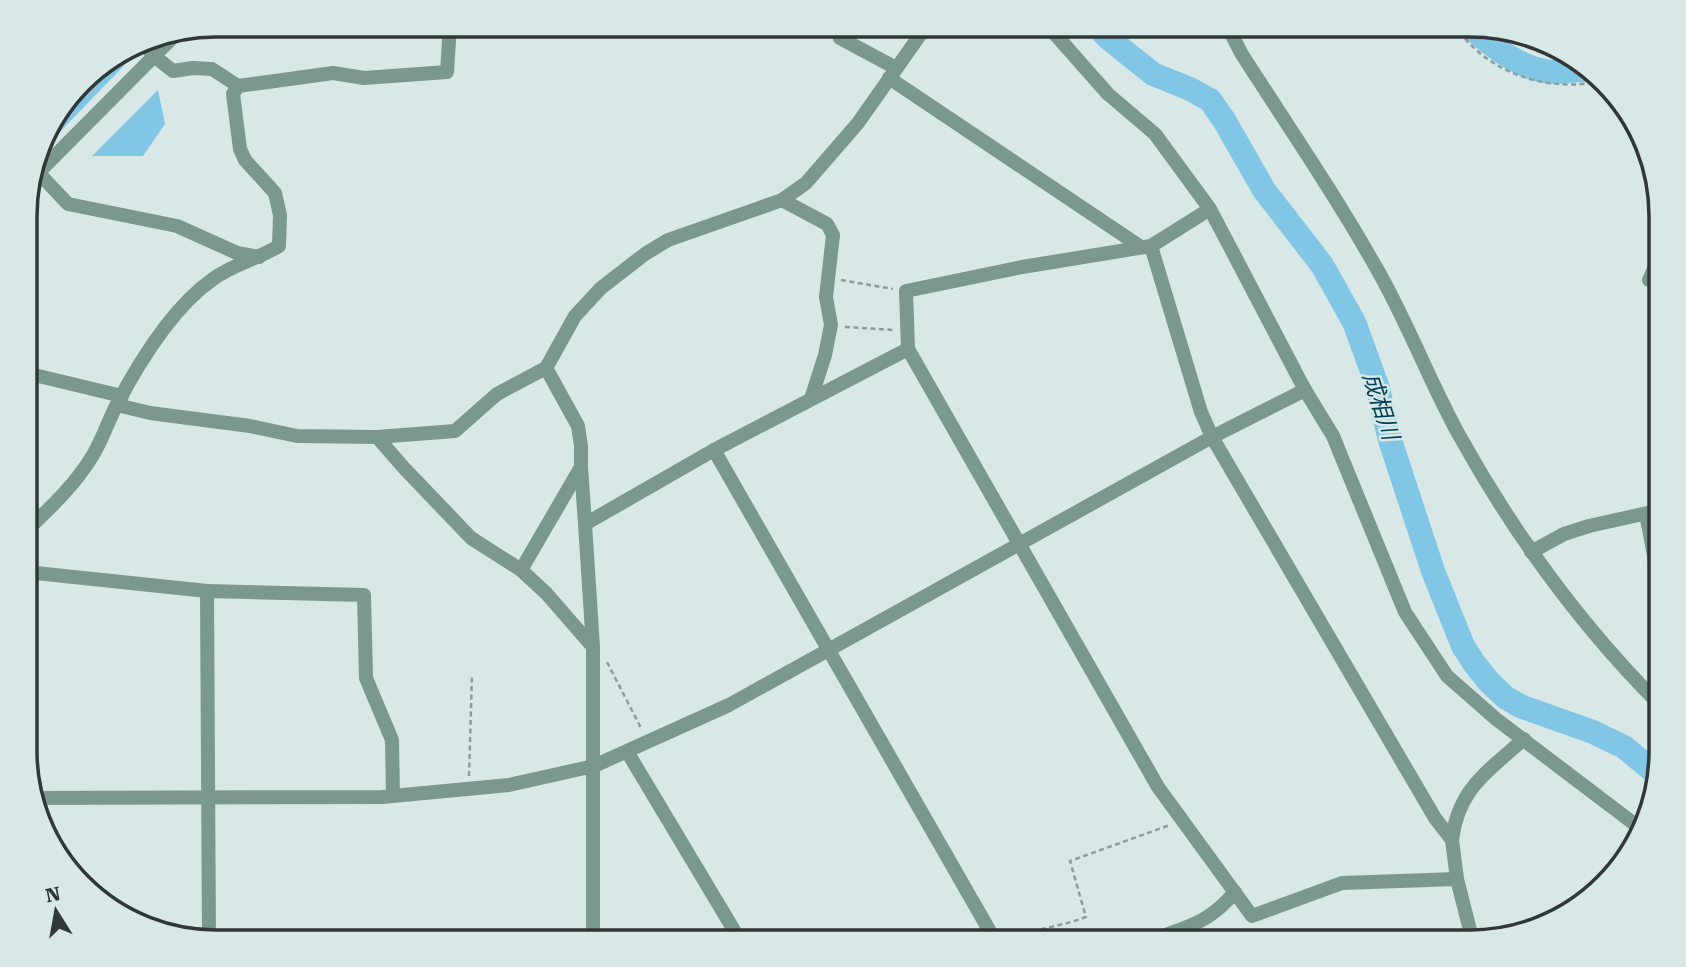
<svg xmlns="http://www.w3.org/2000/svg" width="1686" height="967" font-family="'Roboto Serif','Noto Sans JP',serif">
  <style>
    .water { fill: #81c6e4 }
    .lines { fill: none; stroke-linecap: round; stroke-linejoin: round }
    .river { stroke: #81c6e4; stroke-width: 24 }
    .path { stroke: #8f9c9b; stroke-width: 2.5; stroke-dasharray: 5 3.5; stroke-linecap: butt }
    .minor { stroke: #7a988e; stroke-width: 14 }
    .labels { text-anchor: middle; stroke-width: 5; stroke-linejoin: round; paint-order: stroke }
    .water-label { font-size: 23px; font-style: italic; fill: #014055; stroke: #d7e8e7 }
    .rim { fill: none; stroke: #303736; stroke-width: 3.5 }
  </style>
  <rect width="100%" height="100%" fill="#d7e8e7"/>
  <g class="water">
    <path d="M132 46 137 52 52 140 43 134 89 72Z"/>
    <path d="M158 90 165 124 143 156H92Z"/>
  </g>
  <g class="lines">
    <g class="river">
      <path d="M1096 25 1108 38 1153 74 1190 89 1210 100 1224 120 1264 190 1322 265 1354 322 1377 385 1390 440 1433 571 1463 646 1474 663 1489 682 1505 697 1520 706 1593 732 1624 747 1658 775"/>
      <path d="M1469 25C1491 46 1521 70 1553 72 1564 72 1575 70 1586 70"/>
    </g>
    <g class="path">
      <path d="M1455 25C1485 72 1544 92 1598 82"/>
      <path d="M841 280 893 289"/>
      <path d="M845 327 894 330"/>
      <path d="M607 662 641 728"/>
      <path d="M469 776 472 675"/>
      <path d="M1008 938C1034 929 1060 927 1086 917L1070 861 1170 825"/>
    </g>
    <g class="minor">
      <path d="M842 25 840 38 896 68"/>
      <path d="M1047 25 1108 94 1155 134 1210 209 1305 390 1333 436 1405 612 1447 676 1496 719 1641 829"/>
      <path d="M1227 25 1241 53C1288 126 1340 202 1382 278 1410 329 1431 384 1459 435 1514 534 1581 626 1661 706"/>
      <path d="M141 40 154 56 173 71 193 68 212 69 238 86 333 73 364 78 447 72 450 25"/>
      <path d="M889 78 1141 247"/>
      <path d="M33 167 68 204 177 226 237 253 259 257"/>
      <path d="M28 183 178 32"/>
      <path d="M782 200 827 224 833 235 826 297 831 325 825 355 811 399"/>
      <path d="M1151 246 1201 412 1212 437 1435 818 1452 840 1457 879 1473 942"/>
      <path d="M1661 254 1649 280 1661 285"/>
      <path d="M908 349 906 291 1022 267 1151 246 1210 209"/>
      <path d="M26 373 122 396"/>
      <path d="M117 405 150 413 250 426 297 436 377 437 455 431 497 394 546 368 575 316 601 288 645 254 668 240 782 200 806 183 858 123 927 25"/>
      <path d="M377 437 404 468 471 538 521 570 546 593 593 647"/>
      <path d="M714 450 996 942"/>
      <path d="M581 467 585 524"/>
      <path d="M1646 514 1661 592"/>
      <path d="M26 531C51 507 75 485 93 455 102 440 108 422 116 406 138 364 173 307 213 279 233 264 258 259 279 246L280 215 275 193 245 160 240 149 233 94 238 86"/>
      <path d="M1531 552 1564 534 1589 526 1661 510"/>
      <path d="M521 570 581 467V446L578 426 546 368"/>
      <path d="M26 572 207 591"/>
      <path d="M628 753 741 942"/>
      <path d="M34 798 382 797 509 785 594 766 729 705 1212 437 1305 390"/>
      <path d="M1452 840C1458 789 1488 771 1524 739"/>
      <path d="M209 941 207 591 364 595 366 678 392 740 393 796"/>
      <path d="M593 942V647L585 524 714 450 908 349 1158 787 1252 916 1342 883 1457 879"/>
      <path d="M1147 942C1186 926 1206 926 1235 892"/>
    </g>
  </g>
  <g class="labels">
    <g class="water-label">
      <text transform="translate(1381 406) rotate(72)" y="8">成相川</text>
    </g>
  </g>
  <path d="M0 0H1686V967H0ZM216 37H1470A179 179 0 0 1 1649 216V751A179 179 0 0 1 1470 930H216A179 179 0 0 1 37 751V216A179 179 0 0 1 216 37Z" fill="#d7e8e7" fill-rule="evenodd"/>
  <path class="rim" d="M216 37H1470A179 179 0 0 1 1649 216V751A179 179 0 0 1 1470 930H216A179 179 0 0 1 37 751V216A179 179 0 0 1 216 37Z"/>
  <g transform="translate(56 911) rotate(349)" stroke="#d7e8e7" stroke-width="5" paint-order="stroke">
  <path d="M0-5L12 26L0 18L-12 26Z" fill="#303736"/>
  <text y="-10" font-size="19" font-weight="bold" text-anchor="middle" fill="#303736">N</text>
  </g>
</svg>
